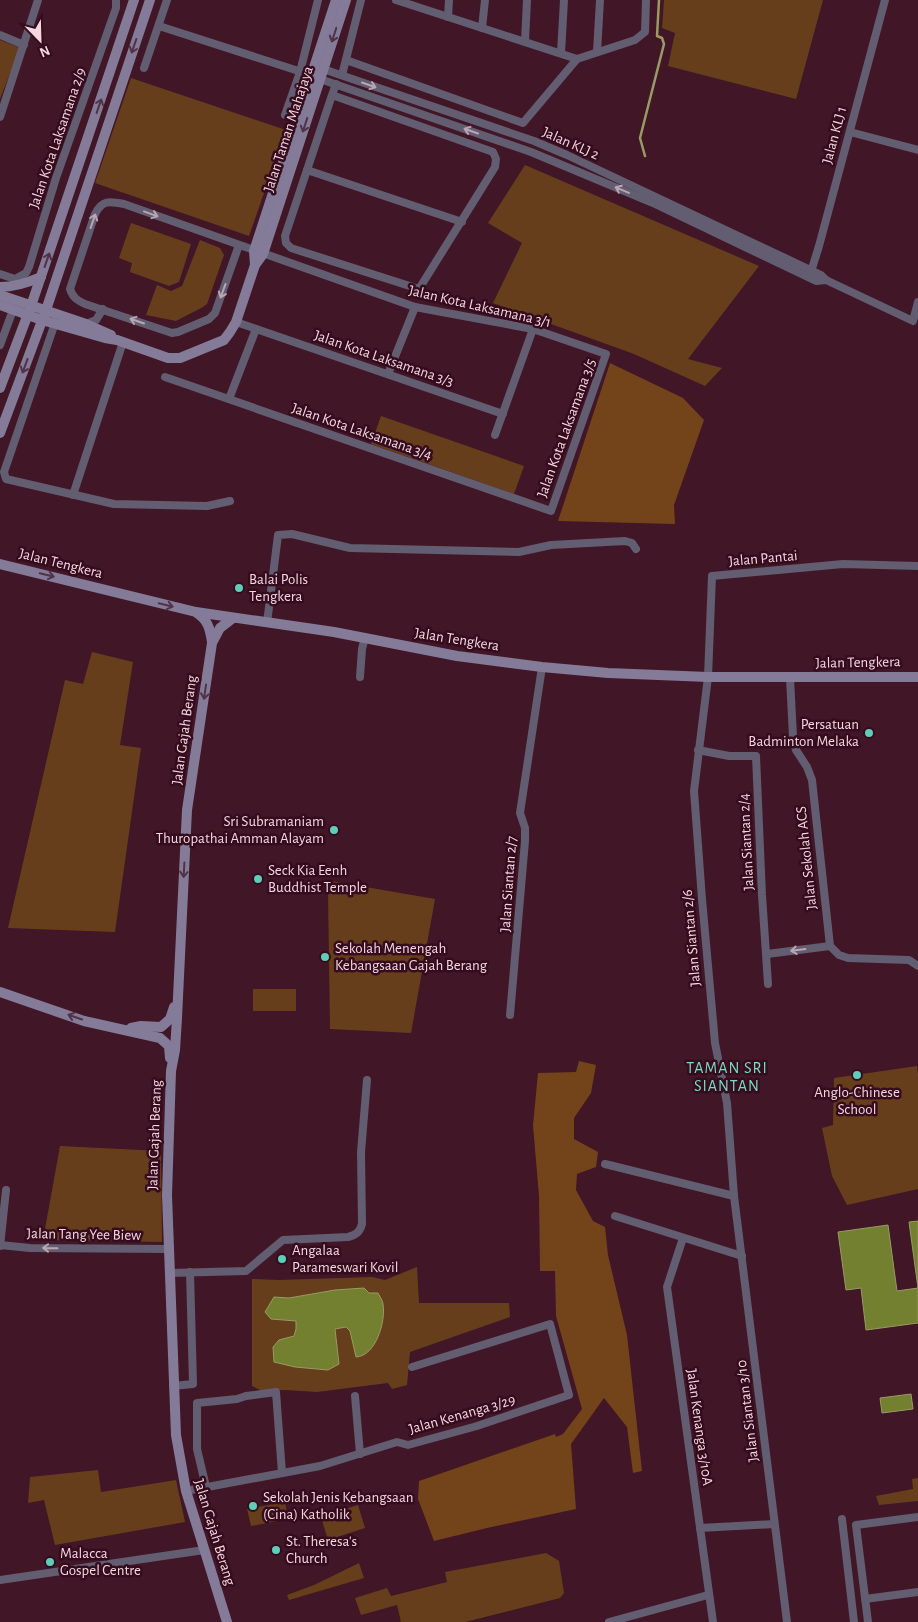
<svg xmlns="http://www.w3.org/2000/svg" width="918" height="1622" font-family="'Alegreya Sans',sans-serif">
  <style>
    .green { fill: #673e1c }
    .forest { fill: #73431a }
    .water { fill: #72802f; stroke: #999a64 }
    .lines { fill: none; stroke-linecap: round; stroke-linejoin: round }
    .stream { stroke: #999a64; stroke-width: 2.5 }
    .street { stroke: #625d70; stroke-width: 8 }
    .secondary { stroke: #847b99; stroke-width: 10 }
    .oneway { stroke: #513348 }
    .oneway2 { stroke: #baa6b3 }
    .poi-dot { fill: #5eceb8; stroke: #350c1d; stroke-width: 2 }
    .labels { text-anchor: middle; stroke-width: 5; stroke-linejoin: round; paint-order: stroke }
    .street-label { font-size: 15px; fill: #f4d6df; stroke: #350c1d }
    .poi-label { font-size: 15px; fill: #f4d6df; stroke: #350c1d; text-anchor: start }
    .neighbourhood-label { font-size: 16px; letter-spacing: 1px; fill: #78dcc7; stroke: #350c1d }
  </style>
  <rect width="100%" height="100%" fill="#411627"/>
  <g class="green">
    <path d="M664 0H823L796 99 668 66 675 33 662 28Z"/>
    <path d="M0 40 20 48 0 99Z"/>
    <path d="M131 78 286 130 249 236 95 183Z"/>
    <path d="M525 165 759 266 688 359 722 368 705 386 634 354 493 303 522 243 488 223Z"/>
    <path d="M131 223 191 244 179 282 169 286 130 272 132 263 119 258Z"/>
    <path d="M200 240 220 248 224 255 207 304 203 307 176 321 146 315 157 285 171 291 182 286Z"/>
    <path d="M381 416 524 466 514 494 371 444Z"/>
    <path d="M92 652 133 662 120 745 141 748 115 932 8 928 65 680 83 684Z"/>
    <path d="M331 881 435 899 411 1033 330 1029 328 891Z"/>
    <rect x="253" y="989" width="43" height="22"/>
    <path d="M917 1066 918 1075V1189L847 1205 832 1176 822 1128 833 1125 834 1078Z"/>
    <path d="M60 1146 161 1151 162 1242 43 1240Z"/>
    <path d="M417 1267 419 1303H509L510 1317 410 1352 407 1385 392 1389 388 1383 317 1392 285 1390 262 1391 252 1386V1279L279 1280 372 1277 385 1280Z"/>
    <path d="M98 1470 101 1492 176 1480 185 1522 55 1545 44 1500 28 1503 30 1477Z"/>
    <path d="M918 1478V1501L879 1505 876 1496 913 1489 912 1479Z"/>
    <path d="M285 1502 288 1519 251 1526 247 1509Z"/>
    <path d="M358 1505 365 1528 328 1540 321 1517Z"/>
    <path d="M546 1553 559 1561 564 1593 560 1598 465 1622H401L397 1605 361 1615 355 1598 387 1588 391 1596 447 1582 445 1572Z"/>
    <path d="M359 1563 364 1578 289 1600 287 1595 314 1585Z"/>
  </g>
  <g class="forest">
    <path d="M610 363 683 398 704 420 674 505 675 524 558 521Z"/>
    <path d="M579 1061 596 1065 591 1093 574 1118V1139L598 1152 596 1167 577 1174 576 1190 593 1221 605 1227 608 1255 627 1335 642 1471 633 1473 627 1427 604 1398 571 1444 576 1509 487 1528 434 1541 418 1499 419 1481 555 1434 556 1437 563 1434 582 1409 556 1316 555 1271H540L539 1196 533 1125 538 1073 576 1072Z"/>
  </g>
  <g class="water">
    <path d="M918 1221V1323L866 1330 861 1288 846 1290 838 1232 888 1225 897 1291 918 1288 909 1222Z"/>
    <path d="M364 1288 369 1293H378C380 1297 383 1301 383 1304 386 1321 376 1356 356 1357L350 1331 346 1327 335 1329 339 1364 328 1370 295 1367 274 1362 273 1347 279 1340 294 1336 296 1329V1321L271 1319 265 1312 274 1297 289 1298 335 1290Z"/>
    <path d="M911 1394 913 1409 882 1413 880 1398Z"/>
  </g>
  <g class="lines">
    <path class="stream" d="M645 156 640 138 664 44 662 38 657 36 659 0"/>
    <g class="street">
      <path d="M396 0 577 59 635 40 645 32 646 0"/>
      <path d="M448 17 449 0"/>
      <path d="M159 26 311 75"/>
      <path d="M482 28 485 0"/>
      <path d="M0 35 24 45"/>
      <path d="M525 41 527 0"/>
      <path d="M597 52 600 0"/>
      <path d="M561 53 564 0"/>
      <path d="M346 60 523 123 577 59"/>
      <path d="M144 68 167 0"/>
      <path d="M320 71 323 69 534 141 567 155 821 275 826 280 913 321 918 302"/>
      <path d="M318 75 320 79 531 152 653 203 816 281 826 280"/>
      <path d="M342 75 361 0"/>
      <path d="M332 95 493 152 496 159 495 167 419 289 291 248 286 243 285 236 332 95 336 84"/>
      <path d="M285 115 300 72 318 0"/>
      <path d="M0 117 38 0"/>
      <path d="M850 132 918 150"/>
      <path d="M307 170 462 222"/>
      <path d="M0 274 15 279 26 273 29 267 56 178 116 8V0"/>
      <path d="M810 275 819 246 885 0"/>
      <path d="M236 322 503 414"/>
      <path d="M55 323 4 472 6 479 114 504 207 506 230 501"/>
      <path d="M86 324 96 320 103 309"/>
      <path d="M0 345 13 310"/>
      <path d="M388 374 415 307"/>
      <path d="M165 377 551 511 606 354 533 329 415 307 124 204C109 201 102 200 95 214L70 289C73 298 77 300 85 304L172 333 178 332 209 319 215 313 239 245"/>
      <path d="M229 399 256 329"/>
      <path d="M495 435 533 329"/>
      <path d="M73 495 123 342"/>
      <path d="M267 623 278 535 292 534 350 548 519 552 551 545 625 541 632 543 636 549"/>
      <path d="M360 677 362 649 365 637"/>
      <path d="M790 678 793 737 796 750 807 767 812 780 830 946 839 955 848 958 909 960 918 966"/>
      <path d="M698 750 729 756H756L762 895 768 984"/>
      <path d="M767 954 830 946"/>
      <path d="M510 1015 525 841V828L520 813 542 667"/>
      <path d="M605 1164 734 1196"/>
      <path d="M615 1216 742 1256"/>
      <path d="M683 1238 667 1287 713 1622"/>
      <path d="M0 1245 30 1248 168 1249"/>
      <path d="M0 1246 6 1190"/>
      <path d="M170 1273 246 1271 283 1240 348 1237C356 1235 360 1232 362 1224L361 1152 367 1080"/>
      <path d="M173 1386 193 1384 190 1272"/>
      <path d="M355 1396 360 1454"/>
      <path d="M206 1487 197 1449V1403L237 1399 246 1396 276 1392 282 1473"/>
      <path d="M186 1491 320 1466 397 1442 408 1445 477 1426 569 1395 550 1324 412 1367"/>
      <path d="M842 1519 854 1622"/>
      <path d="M700 1528 774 1524"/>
      <path d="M0 1580 204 1550"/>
      <path d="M865 1599 918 1592"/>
      <path d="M609 1622 708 1595"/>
      <path d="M787 1622 734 1196 727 1103 715 1043 702 899 694 791 708 677 712 576 843 564 918 566"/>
      <path d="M868 1622 856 1525 918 1517"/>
    </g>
    <g class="secondary">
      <path d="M255 265 254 251 336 0"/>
      <path d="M0 287C15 287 27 283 41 277"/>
      <path d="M0 295 86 324 111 335"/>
      <path d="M0 305 42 320 105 338 117 340 168 358H180L224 340 230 332 236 322 255 265 263 254 346 0"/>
      <path d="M0 388 31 306 134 0"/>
      <path d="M0 433 46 310 150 0"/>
      <path d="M0 564 196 612 334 632 457 656 542 667 608 673 708 677H918"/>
      <path d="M197 613C208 620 210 629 212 642"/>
      <path d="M0 992 84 1021 160 1038 169 1046 170 1058"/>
      <path d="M131 1028 141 1026 161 1027 170 1019 174 1007"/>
      <path d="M227 1622 186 1491 176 1435 167 1195 171 1071 175 1050 177 1018 187 810 212 643 220 628 233 618"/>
    </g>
  </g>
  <defs><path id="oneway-shaft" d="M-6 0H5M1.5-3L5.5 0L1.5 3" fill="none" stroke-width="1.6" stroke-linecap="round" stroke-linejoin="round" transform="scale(1.25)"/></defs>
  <g class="oneway">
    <use href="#oneway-shaft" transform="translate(334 35) rotate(108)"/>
    <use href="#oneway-shaft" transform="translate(134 46) rotate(109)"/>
    <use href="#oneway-shaft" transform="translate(99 106) rotate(-71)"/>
    <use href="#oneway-shaft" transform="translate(305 125) rotate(108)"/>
    <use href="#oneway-shaft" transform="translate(47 260) rotate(-71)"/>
    <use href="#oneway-shaft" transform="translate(25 366) rotate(110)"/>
    <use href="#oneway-shaft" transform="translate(47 575) rotate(14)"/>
    <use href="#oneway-shaft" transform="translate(166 605) rotate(14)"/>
    <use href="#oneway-shaft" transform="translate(205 692) rotate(98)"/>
    <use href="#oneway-shaft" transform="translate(184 870) rotate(93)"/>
    <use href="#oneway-shaft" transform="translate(75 1017) rotate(-161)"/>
  </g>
  <g class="oneway2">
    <use href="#oneway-shaft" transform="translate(369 85) rotate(19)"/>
    <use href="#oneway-shaft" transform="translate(471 131) rotate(-161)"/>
    <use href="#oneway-shaft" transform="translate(622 190) rotate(-157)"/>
    <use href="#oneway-shaft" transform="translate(151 214) rotate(20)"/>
    <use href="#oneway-shaft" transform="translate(93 221) rotate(-71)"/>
    <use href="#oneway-shaft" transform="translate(223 291) rotate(110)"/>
    <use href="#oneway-shaft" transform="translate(137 321) rotate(-161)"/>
    <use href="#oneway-shaft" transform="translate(798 950) rotate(173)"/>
    <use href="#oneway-shaft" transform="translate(50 1248) rotate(-179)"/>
  </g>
  <g class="poi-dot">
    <circle cx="239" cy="588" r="5"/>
    <circle cx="869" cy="733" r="5"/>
    <circle cx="334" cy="830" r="5"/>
    <circle cx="258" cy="879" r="5"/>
    <circle cx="325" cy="957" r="5"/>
    <circle cx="857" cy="1075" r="5"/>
    <circle cx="282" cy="1259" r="5"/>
    <circle cx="253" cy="1506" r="5"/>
    <circle cx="276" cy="1550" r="5"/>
    <circle cx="50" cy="1562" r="5"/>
  </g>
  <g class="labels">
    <g class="street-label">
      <text transform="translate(288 129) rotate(-72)" y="5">Jalan Taman Mahajaya</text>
      <text transform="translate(834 135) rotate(-75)" y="5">Jalan KLJ 1</text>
      <text transform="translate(57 138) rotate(-71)" y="5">Jalan Kota Laksamana 2/9</text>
      <text transform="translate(571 143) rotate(24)" y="5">Jalan KLJ 2</text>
      <text transform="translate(480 306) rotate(13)" y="5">Jalan Kota Laksamana 3/1</text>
      <text transform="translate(384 358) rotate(19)" y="5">Jalan Kota Laksamana 3/3</text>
      <text transform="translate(566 428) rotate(-70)" y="5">Jalan Kota Laksamana 3/5</text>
      <text transform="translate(362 431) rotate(19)" y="5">Jalan Kota Laksamana 3/4</text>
      <text transform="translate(763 558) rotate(-5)" y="5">Jalan Pantai</text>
      <text transform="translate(61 563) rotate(14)" y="5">Jalan Tengkera</text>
      <text transform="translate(457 639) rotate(9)" y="5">Jalan Tengkera</text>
      <text transform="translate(858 662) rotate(-1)" y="5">Jalan Tengkera</text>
      <text transform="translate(184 730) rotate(-82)" y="5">Jalan Gajah Berang</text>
      <text transform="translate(746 842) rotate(-93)" y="5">Jalan Siantan 2/4</text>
      <text transform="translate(806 858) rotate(-96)" y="5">Jalan Sekolah ACS</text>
      <text transform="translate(508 884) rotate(-86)" y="5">Jalan Siantan 2/7</text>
      <text transform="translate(691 938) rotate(-95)" y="5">Jalan Siantan 2/6</text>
      <text transform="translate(154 1135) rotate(-88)" y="5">Jalan Gajah Berang</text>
      <text transform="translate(84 1234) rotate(1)" y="5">Jalan Tang Yee Biew</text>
      <text transform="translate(747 1411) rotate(-97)" y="5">Jalan Siantan 3/10</text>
      <text transform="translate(462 1414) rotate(-16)" y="5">Jalan Kenanga 3/29</text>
      <text transform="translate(700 1427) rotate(82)" y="5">Jalan Kenanga 3/10A</text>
      <text transform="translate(215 1532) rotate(73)" y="5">Jalan Gajah Berang</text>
    </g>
    <g class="poi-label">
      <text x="249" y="584">Balai Polis<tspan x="249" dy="17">Tengkera</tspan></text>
      <text x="859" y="729" text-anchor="end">Persatuan<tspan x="859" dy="17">Badminton Melaka</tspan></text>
      <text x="324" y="826" text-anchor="end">Sri Subramaniam<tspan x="324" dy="17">Thuropathai Amman Alayam</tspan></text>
      <text x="268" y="875">Seck Kia Eenh<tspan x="268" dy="17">Buddhist Temple</tspan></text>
      <text x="335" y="953">Sekolah Menengah<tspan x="335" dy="17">Kebangsaan Gajah Berang</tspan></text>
      <text x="857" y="1097" text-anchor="middle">Anglo-Chinese<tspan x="857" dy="17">School</tspan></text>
      <text x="292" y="1255">Angalaa<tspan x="292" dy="17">Parameswari Kovil</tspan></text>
      <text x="263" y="1502">Sekolah Jenis Kebangsaan<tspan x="263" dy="17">(Cina) Katholik</tspan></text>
      <text x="286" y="1546">St. Theresa's<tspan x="286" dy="17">Church</tspan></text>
      <text x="60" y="1558">Malacca<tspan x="60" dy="17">Gospel Centre</tspan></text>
    </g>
    <g class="neighbourhood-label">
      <text x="727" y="1073">TAMAN SRI<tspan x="727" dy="18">SIANTAN</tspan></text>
    </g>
  </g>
  <g transform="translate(40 40) rotate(157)" stroke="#350c1d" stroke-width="4" paint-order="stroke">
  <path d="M0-4L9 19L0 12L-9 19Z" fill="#f4d6df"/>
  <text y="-8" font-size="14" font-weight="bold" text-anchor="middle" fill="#f4d6df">N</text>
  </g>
</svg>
